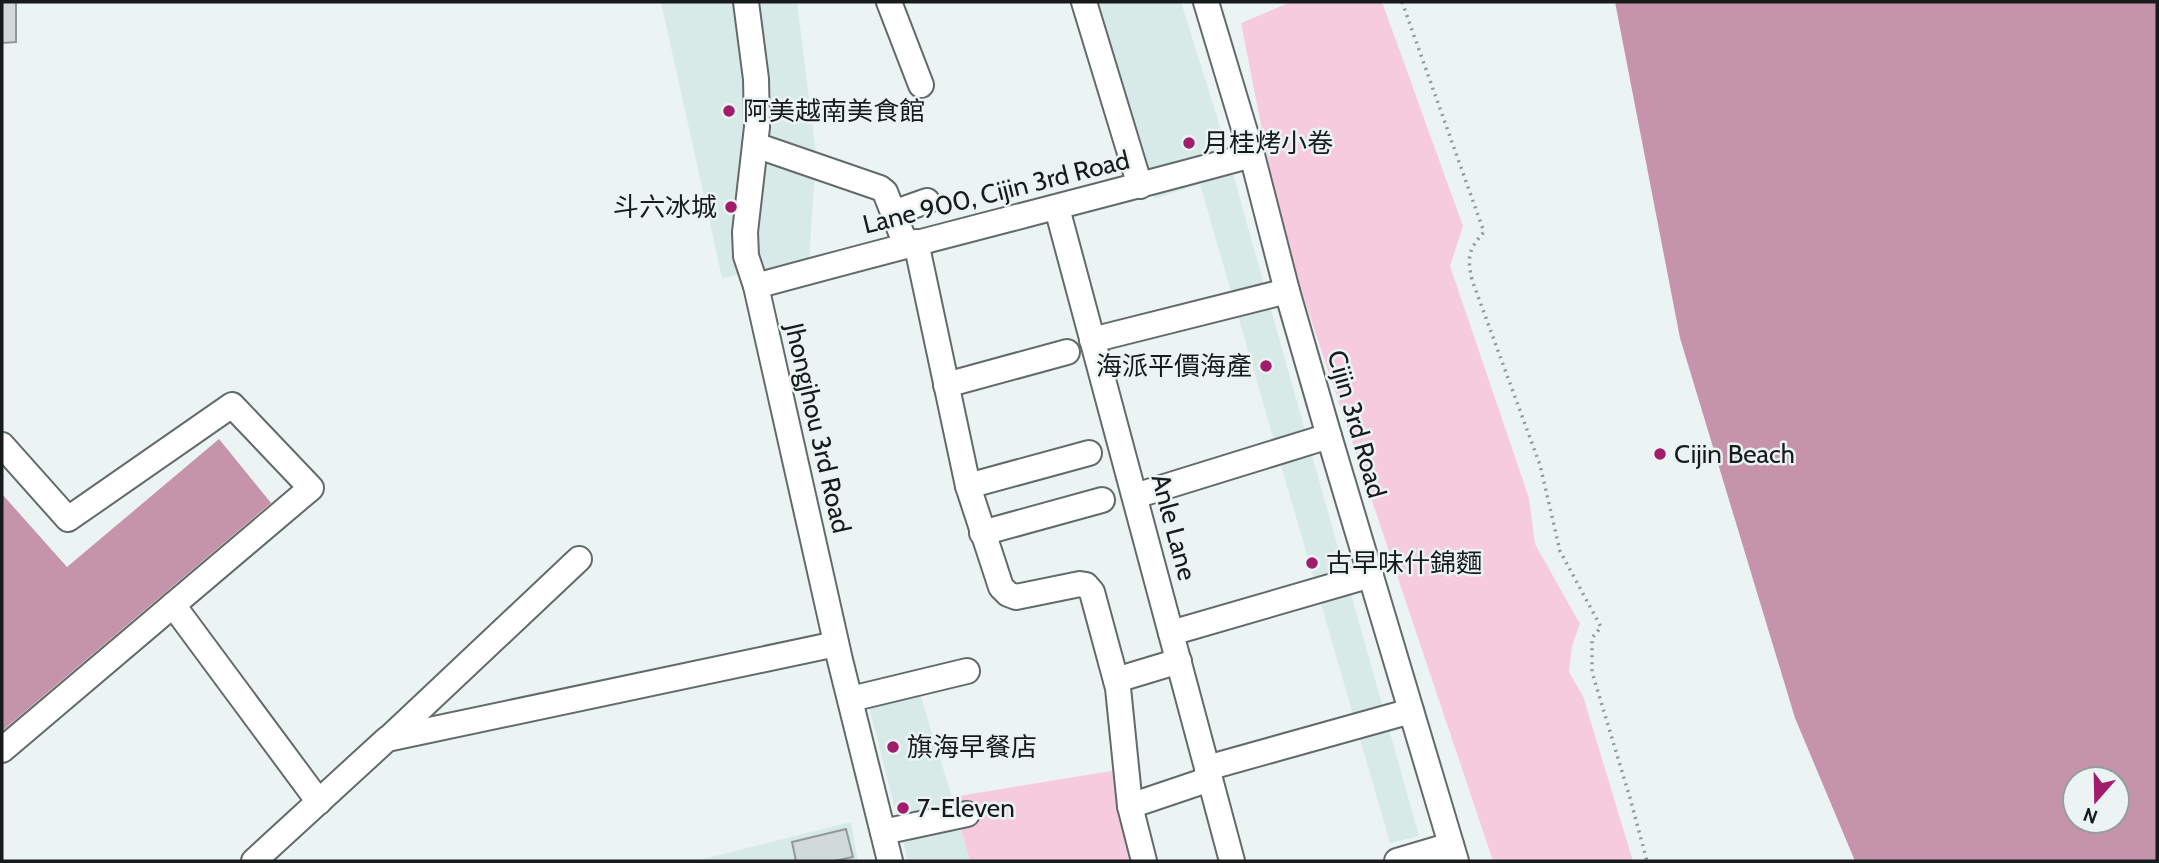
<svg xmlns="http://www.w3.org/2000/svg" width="2159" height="863" font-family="Cabin,'Noto Sans TC',sans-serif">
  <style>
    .built { fill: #d7eae8 }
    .green { fill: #f7cbde }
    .water { fill: #c694aa; fill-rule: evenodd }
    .building { fill: #d1dad9; stroke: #919a99; stroke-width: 2 }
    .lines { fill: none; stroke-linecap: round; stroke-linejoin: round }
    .minor-casing { stroke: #636b6a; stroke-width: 28 }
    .path { stroke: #919897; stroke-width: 3.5; stroke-dasharray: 2 5; stroke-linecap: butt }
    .minor { stroke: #fff; stroke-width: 24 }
    .poi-dot { fill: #a11c6b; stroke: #ebf4f3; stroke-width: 2.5 }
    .labels { text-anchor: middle; stroke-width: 5; stroke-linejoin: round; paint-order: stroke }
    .poi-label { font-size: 26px; fill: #181b1b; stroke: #ebf4f3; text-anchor: start }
    .street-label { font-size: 26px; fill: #181b1b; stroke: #ebf4f3 }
  </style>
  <rect width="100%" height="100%" fill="#ebf4f3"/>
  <g class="built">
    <path d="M661 2H797L816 153 809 263 722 278Z"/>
    <path d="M1096 2H1181L1217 117 1419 836 1390 843 1200 184 1154 199Z"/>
    <path d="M913 672 952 797 970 861H908L864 687Z"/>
    <path d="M851 822 858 861H695Z"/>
  </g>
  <g class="green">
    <path d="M1291 2H1382L1463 226 1450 266 1529 498 1535 544 1580 624 1572 646 1569 672 1583 696 1633 861H1493L1283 236 1241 23Z"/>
    <path d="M1136 767 1156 861H970L952 797Z"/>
  </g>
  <g class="water">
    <path d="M1615 2H2157V861H1855L1795 718 1680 338ZM2075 779H2117V821H2075Z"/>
    <path d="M219 439 271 503 2 731V494L67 567Z"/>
  </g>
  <g class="building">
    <path d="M2 2H16V42L2 43Z"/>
    <path d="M846 829 853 857 834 861H796L792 842Z"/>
  </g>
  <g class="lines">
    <defs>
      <g id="minor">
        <path d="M746 2 756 79 757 127 745 232 746 256 756 286 840 660 890 861"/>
        <path d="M889 2 921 85"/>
        <path d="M1084 2 1140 186"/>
        <path d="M1206 2 1252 155 1287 291 1329 436 1456 861"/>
        <path d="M755 145 880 188 885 192 906 245"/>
        <path d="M1057 208 1232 861"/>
        <path d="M893 213 927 201"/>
        <path d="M916 242 968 486 1001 587 1008 594 1016 597 1080 584 1086 585 1092 592 1118 688 1130 806 1144 861"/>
        <path d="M756 286C920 241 1087 200 1252 155"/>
        <path d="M1092 340 1287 291"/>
        <path d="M946 385 1067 352"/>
        <path d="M2 445 68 519 232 405 311 488 2 750"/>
        <path d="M968 486 1089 453"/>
        <path d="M1135 496 1329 436"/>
        <path d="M982 533 1102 500"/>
        <path d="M173 605 319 802"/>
        <path d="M1171 633 1371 575"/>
        <path d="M1116 680 1179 661"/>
        <path d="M851 699 967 671"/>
        <path d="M388 739 579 559"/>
        <path d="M1207 768 1411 711"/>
        <path d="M1130 806 1210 779"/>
        <path d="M883 832 967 814"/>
        <path d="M254 861 387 739 836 644"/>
        <path d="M1397 861 1451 845"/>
      </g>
    </defs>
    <use href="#minor" class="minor-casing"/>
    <path class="path" d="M1402 2 1484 232C1468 250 1467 257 1472 280L1540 465 1560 551 1601 627 1592 638V672L1630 798 1647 861"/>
    <use href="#minor" class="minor"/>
  </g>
  <g class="poi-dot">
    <circle cx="729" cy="111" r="7"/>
    <circle cx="1189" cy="143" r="7"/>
    <circle cx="731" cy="207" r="7"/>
    <circle cx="1266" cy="366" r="7"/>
    <circle cx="1660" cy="454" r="7"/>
    <circle cx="1312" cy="563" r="7"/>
    <circle cx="893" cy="747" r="7"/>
    <circle cx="903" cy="808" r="7"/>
  </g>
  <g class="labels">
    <g class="poi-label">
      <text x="743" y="120">阿美越南美食館</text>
      <text x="1203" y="152">月桂烤小卷</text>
      <text x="717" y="216" text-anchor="end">斗六冰城</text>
      <text x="1252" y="375" text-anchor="end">海派平價海產</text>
      <text x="1674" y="463">Cijin Beach</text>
      <text x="1326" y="572">古早味什錦麵</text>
      <text x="907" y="756">旗海早餐店</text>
      <text x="917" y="817">7-Eleven</text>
    </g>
    <g class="street-label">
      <text transform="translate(996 192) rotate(-14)" y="9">Lane 900, Cijin 3rd Road</text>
      <text transform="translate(1357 424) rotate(74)" y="9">Cijin 3rd Road</text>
      <text transform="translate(818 428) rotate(77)" y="9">Jhongjhou 3rd Road</text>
      <text transform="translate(1174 527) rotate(75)" y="9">Anle Lane</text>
    </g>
  </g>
  <rect width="2159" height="863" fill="none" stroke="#181b1b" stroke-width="7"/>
  <g transform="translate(2096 800) rotate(200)"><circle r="33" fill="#ebf4f3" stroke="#979d9d" stroke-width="2"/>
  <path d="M0-5L12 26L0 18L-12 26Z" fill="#a11c6b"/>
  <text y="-10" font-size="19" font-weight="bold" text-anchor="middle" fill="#181b1b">N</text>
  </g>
</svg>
